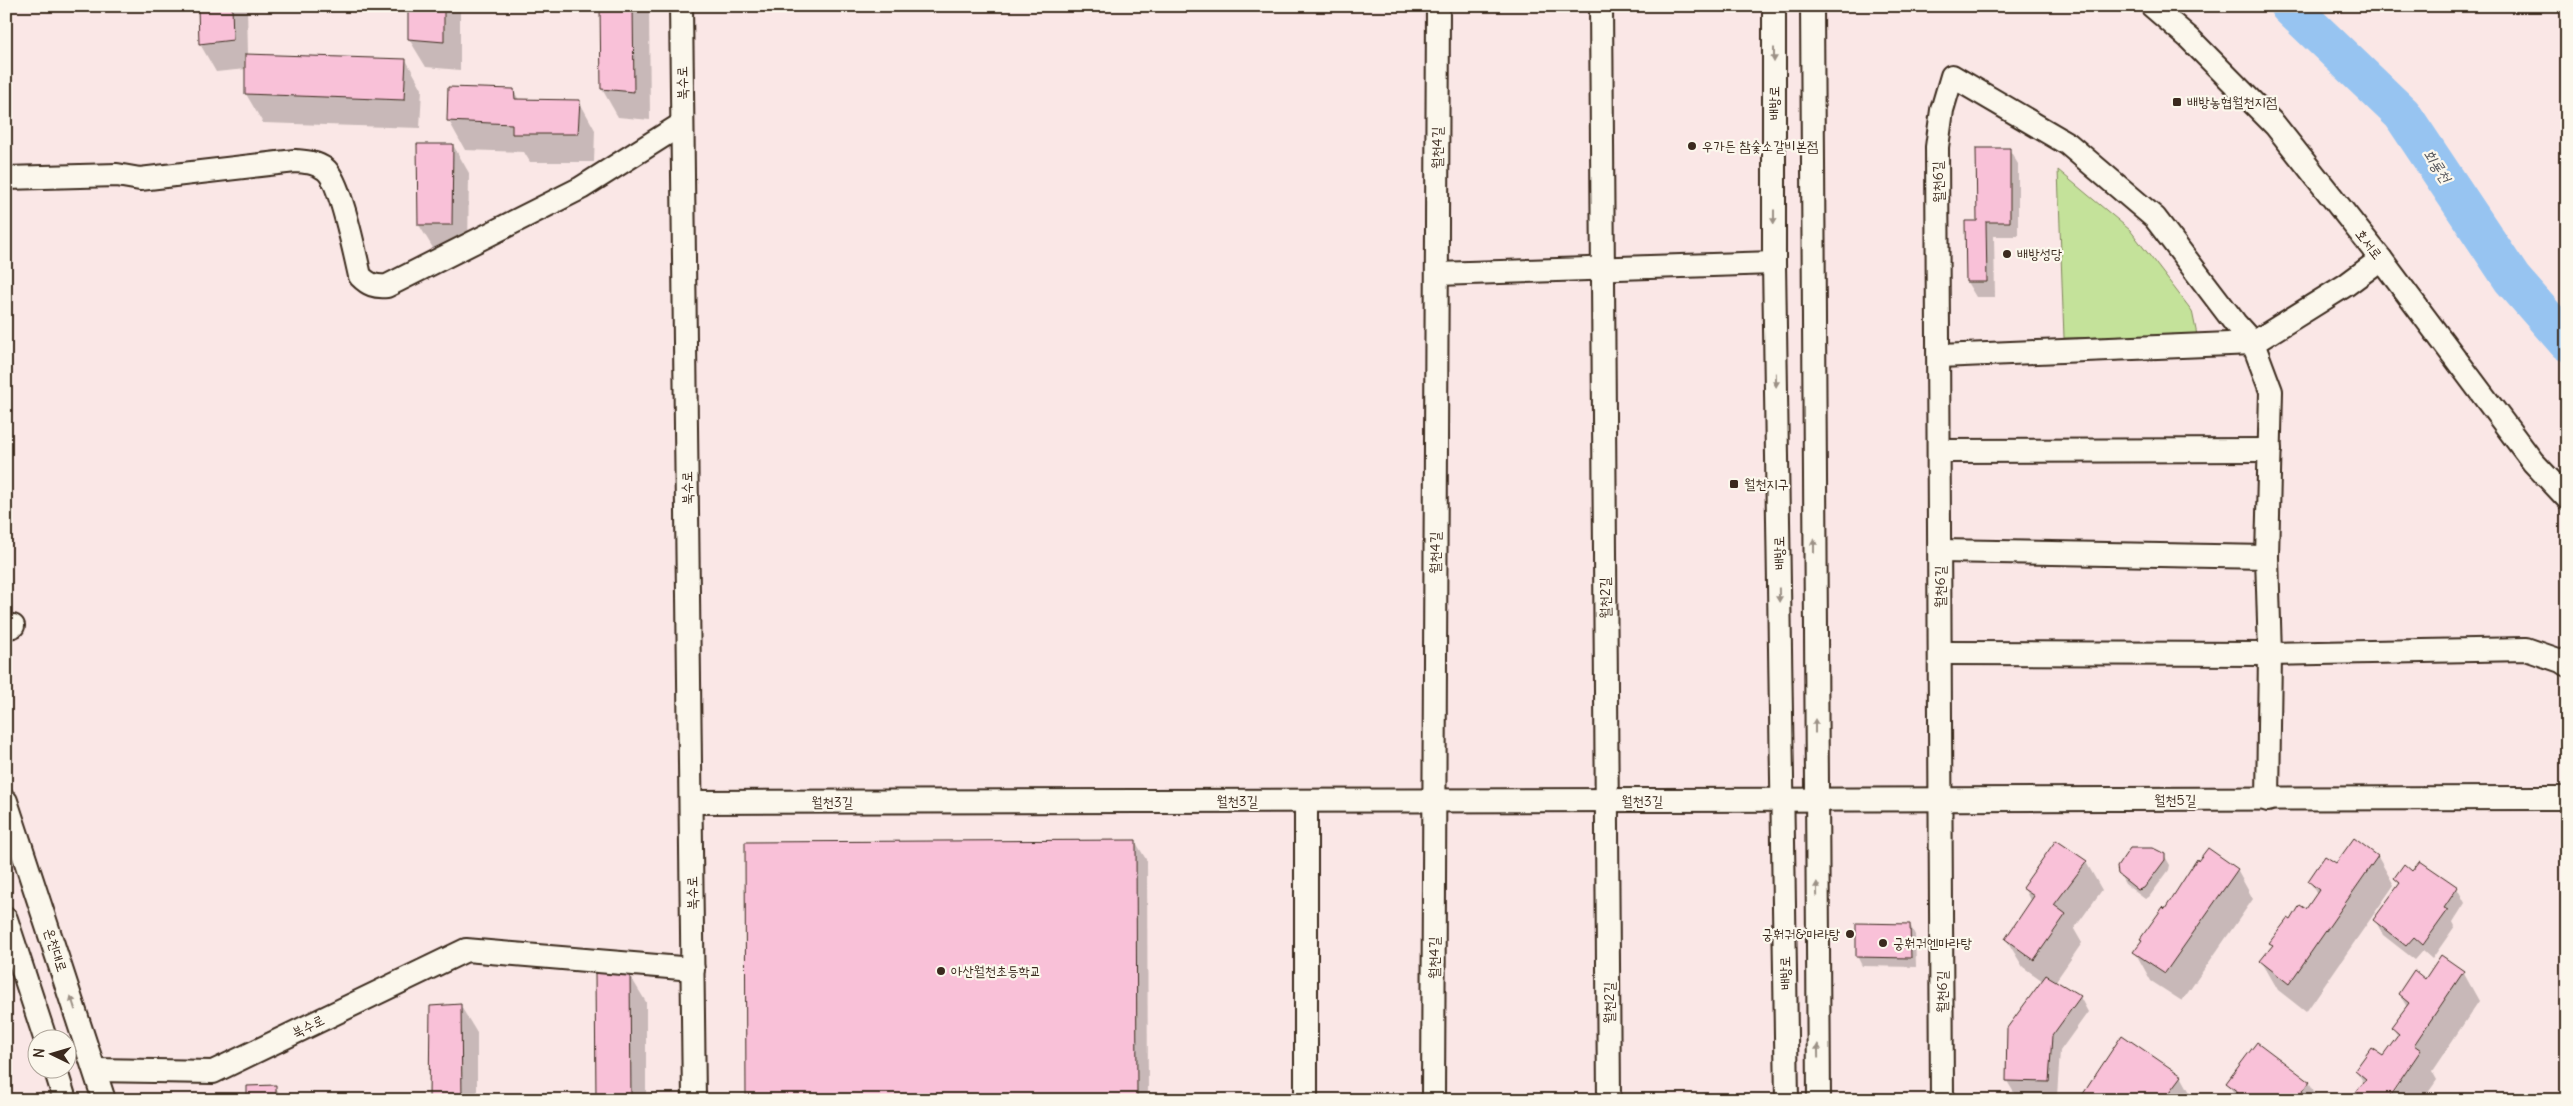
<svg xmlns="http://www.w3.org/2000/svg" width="2573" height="1106" font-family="Delius,'Poor Story',sans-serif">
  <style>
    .green { fill: #c4e29a; stroke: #80865c }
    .shadow { fill: #0003 }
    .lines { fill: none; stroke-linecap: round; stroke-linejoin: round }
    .river { stroke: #97c4f1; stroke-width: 39 }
    .building { fill: #f9c1d8; stroke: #3b2a1e }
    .minor-casing { stroke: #3b2a1e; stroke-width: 26 }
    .minor { stroke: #fbf7ec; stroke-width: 22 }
    .oneway { fill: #9b9085 }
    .poi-dot { fill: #3b2a1e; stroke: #fbf7ec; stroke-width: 2 }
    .labels { text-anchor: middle; stroke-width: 4.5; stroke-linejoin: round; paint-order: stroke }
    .street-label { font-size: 14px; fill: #3b2a1e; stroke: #fbf7ec }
    .poi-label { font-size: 14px; fill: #3b2a1e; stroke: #fbf7ec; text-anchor: start }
    .water-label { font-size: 15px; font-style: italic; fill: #57585d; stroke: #fbf7ec }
  </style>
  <rect width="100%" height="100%" fill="#fae7e6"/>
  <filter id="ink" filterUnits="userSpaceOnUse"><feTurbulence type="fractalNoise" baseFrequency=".02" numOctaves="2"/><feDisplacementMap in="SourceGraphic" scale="10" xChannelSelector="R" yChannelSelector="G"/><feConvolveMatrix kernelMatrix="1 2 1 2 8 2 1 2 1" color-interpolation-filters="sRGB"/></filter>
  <g filter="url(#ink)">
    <path class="green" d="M2058 170 2130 230 2192 311 2197 335 2064 338Z"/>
    <g class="shadow">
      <path d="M200 6H247L248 55 406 60 422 89 420 128 263 123 246 94V69L216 72 200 44Z"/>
      <path d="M409 6H460V70L426 67 409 39Z"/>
      <path d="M601 6H649L650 120 618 117 602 89Z"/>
      <path d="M513 90 519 100 579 101 595 130 594 162H530L524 152 465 150 449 121Z"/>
      <path d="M453 145 469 173 468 253H436L419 225Z"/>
      <path d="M2009 149 2018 164V236H1994L1995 297H1976L1967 282V222H1978Z"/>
      <path d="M2354 840 2378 857 2394 885 2306 1012 2278 990 2262 962 2273 947 2271 943 2306 910 2317 895 2310 881 2336 865Z"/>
      <path d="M1135 841 1147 861 1148 1100H747Z"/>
      <path d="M2164 855 2170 865 2169 870 2149 897 2145 899 2125 884 2119 873Z"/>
      <path d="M2197 861 2237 870 2253 899 2182 1001 2151 981 2135 952 2143 941 2141 939 2179 890 2178 888Z"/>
      <path d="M2086 862 2102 890 2074 929 2082 943 2055 982 2080 997 2088 1012 2060 1051 2057 1096H2016L2007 1081 2043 981 2023 967 2006 939 2031 902 2024 888Z"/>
      <path d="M2413 873 2457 888 2465 903 2453 922 2455 926 2432 959 2423 951 2415 960 2383 935 2375 920 2400 886 2396 878Z"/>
      <path d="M1910 925 1915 935 1916 967 1862 966 1857 956Z"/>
      <path d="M2463 972 2479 1001 2432 1071 2437 1080 2423 1100H2388L2399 1084 2397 1082 2364 1083 2356 1070 2383 1058 2398 1037 2393 1027 2407 1007 2399 994 2425 981Z"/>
      <path d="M629 974 646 1002V1100H597Z"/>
      <path d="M460 1005 477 1033V1100H430Z"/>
      <path d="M2181 1076 2194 1100H2080Z"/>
      <path d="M2309 1082 2319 1100H2234L2236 1097 2228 1083Z"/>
      <path d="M275 1086 283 1100H248Z"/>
    </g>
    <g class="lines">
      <path class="river" d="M2289 6 2402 114 2512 279 2567 342"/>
    </g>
    <g class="building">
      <path d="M198 6H232L233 40 199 44Z"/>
      <path d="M408 6H444V42L408 39Z"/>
      <path d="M600 6H633L634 92 601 89Z"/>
      <path d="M245 54 406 59 404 100 245 94Z"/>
      <path d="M448 87 514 89 515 99 580 100 578 134H512V124L447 121Z"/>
      <path d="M417 144H453L452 225H418Z"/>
      <path d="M1976 148H2010V222H1986L1987 282H1966L1965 221H1977Z"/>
      <path d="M2354 838 2378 856 2289 984 2260 961 2273 945 2269 943 2288 918 2291 920 2300 905 2306 909 2319 890 2308 881 2325 856 2336 863Z"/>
      <path d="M1136 840 1137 1100H746L745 842Z"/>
      <path d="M2056 840 2087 861 2054 905 2066 914 2034 960 2005 939 2034 896 2022 888Z"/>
      <path d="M2130 848H2153L2165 854V860L2144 888 2138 890 2118 874 2117 867Z"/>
      <path d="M2208 848 2238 869 2165 973 2133 952 2142 940 2140 939 2163 907 2165 909 2197 859 2198 861Z"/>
      <path d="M2420 861 2458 887 2444 908 2448 910 2423 945 2414 937 2406 946 2373 920 2400 883 2394 878 2404 864 2412 871Z"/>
      <path d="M1856 923 1910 924 1911 958 1856 957Z"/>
      <path d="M2441 955 2464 971 2414 1045 2421 1050 2387 1100H2350L2366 1079 2355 1070 2371 1048 2383 1056 2399 1034 2391 1027 2409 1003 2398 994 2414 970 2425 979Z"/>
      <path d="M595 972H630L631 1100H596Z"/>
      <path d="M2046 975 2081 996 2052 1036 2049 1082 2006 1081 2007 1028Z"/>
      <path d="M461 1004 462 1100H429L430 1006Z"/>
      <path d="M2122 1035 2182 1076 2164 1100H2079Z"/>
      <path d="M2257 1042 2310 1082 2296 1100H2232L2238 1092 2226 1083Z"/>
      <path d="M276 1085V1100H247V1086Z"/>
    </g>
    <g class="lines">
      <defs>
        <g id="minor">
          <path d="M681 6 694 1100"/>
          <path d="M1601 6 1609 1100"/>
          <path d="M1774 6V263L1787 1100"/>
          <path d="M1812 6 1819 1100"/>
          <path d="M2152 6 2189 38 2275 125 2381 259 2533 462 2567 498"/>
          <path d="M6 178 117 175 140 179 295 161C306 162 315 162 325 169 340 180 355 254 360 276 369 285 375 287 387 286L581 188 682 124"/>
          <path d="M1437 274 1774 263"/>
          <path d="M1940 356 2253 343 2346 285 2381 259"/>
          <path d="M1940 451 2270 450"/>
          <path d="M1940 551 2267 557"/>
          <path d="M6 628 13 626"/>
          <path d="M1941 653 2270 654 2526 649 2561 661 2567 665"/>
          <path d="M6 801 104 1100"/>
          <path d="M1306 801V1100"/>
          <path d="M691 802 2567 798"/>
          <path d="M6 919 45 1038"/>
          <path d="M55 1068 65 1100"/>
          <path d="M95 1070 213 1072 466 950 693 969"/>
          <path d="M1433 1100 1438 6"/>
          <path d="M1942 1100 1937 147 1942 110 1952 76 2068 144 2155 218 2235 323 2253 343 2271 391 2267 557 2270 654 2268 800"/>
        </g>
      </defs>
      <use href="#minor" class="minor-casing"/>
      <use href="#minor" class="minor"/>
    </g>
    <defs><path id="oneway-solid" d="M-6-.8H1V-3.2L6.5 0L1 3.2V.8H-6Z" transform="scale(1.25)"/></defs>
    <g class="oneway">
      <use href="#oneway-solid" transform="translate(1774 55) rotate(90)"/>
      <use href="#oneway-solid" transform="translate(1774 217) rotate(90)"/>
      <use href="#oneway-solid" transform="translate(1776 380) rotate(89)"/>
      <use href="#oneway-solid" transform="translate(1814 546) rotate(-90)"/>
      <use href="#oneway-solid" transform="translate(1779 595) rotate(89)"/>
      <use href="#oneway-solid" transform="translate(1815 726) rotate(-90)"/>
      <use href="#oneway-solid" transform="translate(1817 889) rotate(-91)"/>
      <use href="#oneway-solid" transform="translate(73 1003) rotate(-108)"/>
      <use href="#oneway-solid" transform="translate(1818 1051) rotate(-91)"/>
    </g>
  </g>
  <g class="poi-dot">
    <rect x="2172" y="97" width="10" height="10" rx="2.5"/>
    <circle cx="1692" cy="146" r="5"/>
    <circle cx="2007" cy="254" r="5"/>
    <rect x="1729" y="479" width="10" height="10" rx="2.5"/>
    <circle cx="1850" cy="934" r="5"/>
    <circle cx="1883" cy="943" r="5"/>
    <circle cx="941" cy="971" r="5"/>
  </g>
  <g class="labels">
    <g class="street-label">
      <text transform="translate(682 83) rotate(-91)" y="5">북수로</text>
      <text transform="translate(1774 103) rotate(-90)" y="5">배방로</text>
      <text transform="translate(1437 148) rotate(-90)" y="5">월천4길</text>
      <text transform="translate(1938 182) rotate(-92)" y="5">월천6길</text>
      <text transform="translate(2369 244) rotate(52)" y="5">호서로</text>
      <text transform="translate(687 488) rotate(-91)" y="5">북수로</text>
      <text transform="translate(1435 553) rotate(-90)" y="5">월천4길</text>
      <text transform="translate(1779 553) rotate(-91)" y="5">배방로</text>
      <text transform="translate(1940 587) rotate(-90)" y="5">월천6길</text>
      <text transform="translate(1605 598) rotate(-91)" y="5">월천2길</text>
      <text x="2175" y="805">월천5길</text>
      <text x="1237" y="806">월천3길</text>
      <text x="1642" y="806">월천3길</text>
      <text x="832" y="807">월천3길</text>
      <text transform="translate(692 893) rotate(-91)" y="5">북수로</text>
      <text transform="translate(56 950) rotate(72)" y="5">온천대로</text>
      <text transform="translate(1434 958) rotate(-90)" y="5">월천4길</text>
      <text transform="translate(1785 973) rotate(-91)" y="5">배방로</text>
      <text transform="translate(1942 992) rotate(-90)" y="5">월천6길</text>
      <text transform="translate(1609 1003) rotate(-90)" y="5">월천2길</text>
      <text transform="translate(308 1026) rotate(-26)" y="5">북수로</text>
    </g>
    <g class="poi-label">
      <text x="2187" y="107">배방농협월천지점</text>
      <text x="1702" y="151">우가든 참숯소갈비본점</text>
      <text x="2017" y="259">배방성당</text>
      <text x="1744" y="489">월천지구</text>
      <text x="1840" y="939" text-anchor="end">궁훠궈&amp;마라탕</text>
      <text x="1893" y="948">궁훠궈엔마라탕</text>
      <text x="951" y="976">아산월천초등학교</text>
    </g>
    <g class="water-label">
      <text transform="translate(2437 166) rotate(56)" y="5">회룡천</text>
    </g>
  </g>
  <rect width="2573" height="1106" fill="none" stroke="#fbf7ec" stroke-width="25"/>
  <rect x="12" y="12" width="2548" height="1081" fill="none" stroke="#3b2a1e" stroke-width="2" filter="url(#ink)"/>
  <g transform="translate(52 1054) rotate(275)"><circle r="24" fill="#fbf7ec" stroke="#aea59a"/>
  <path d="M0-4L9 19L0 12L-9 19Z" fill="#3b2a1e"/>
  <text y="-8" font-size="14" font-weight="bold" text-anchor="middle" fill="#3b2a1e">N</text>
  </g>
</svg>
